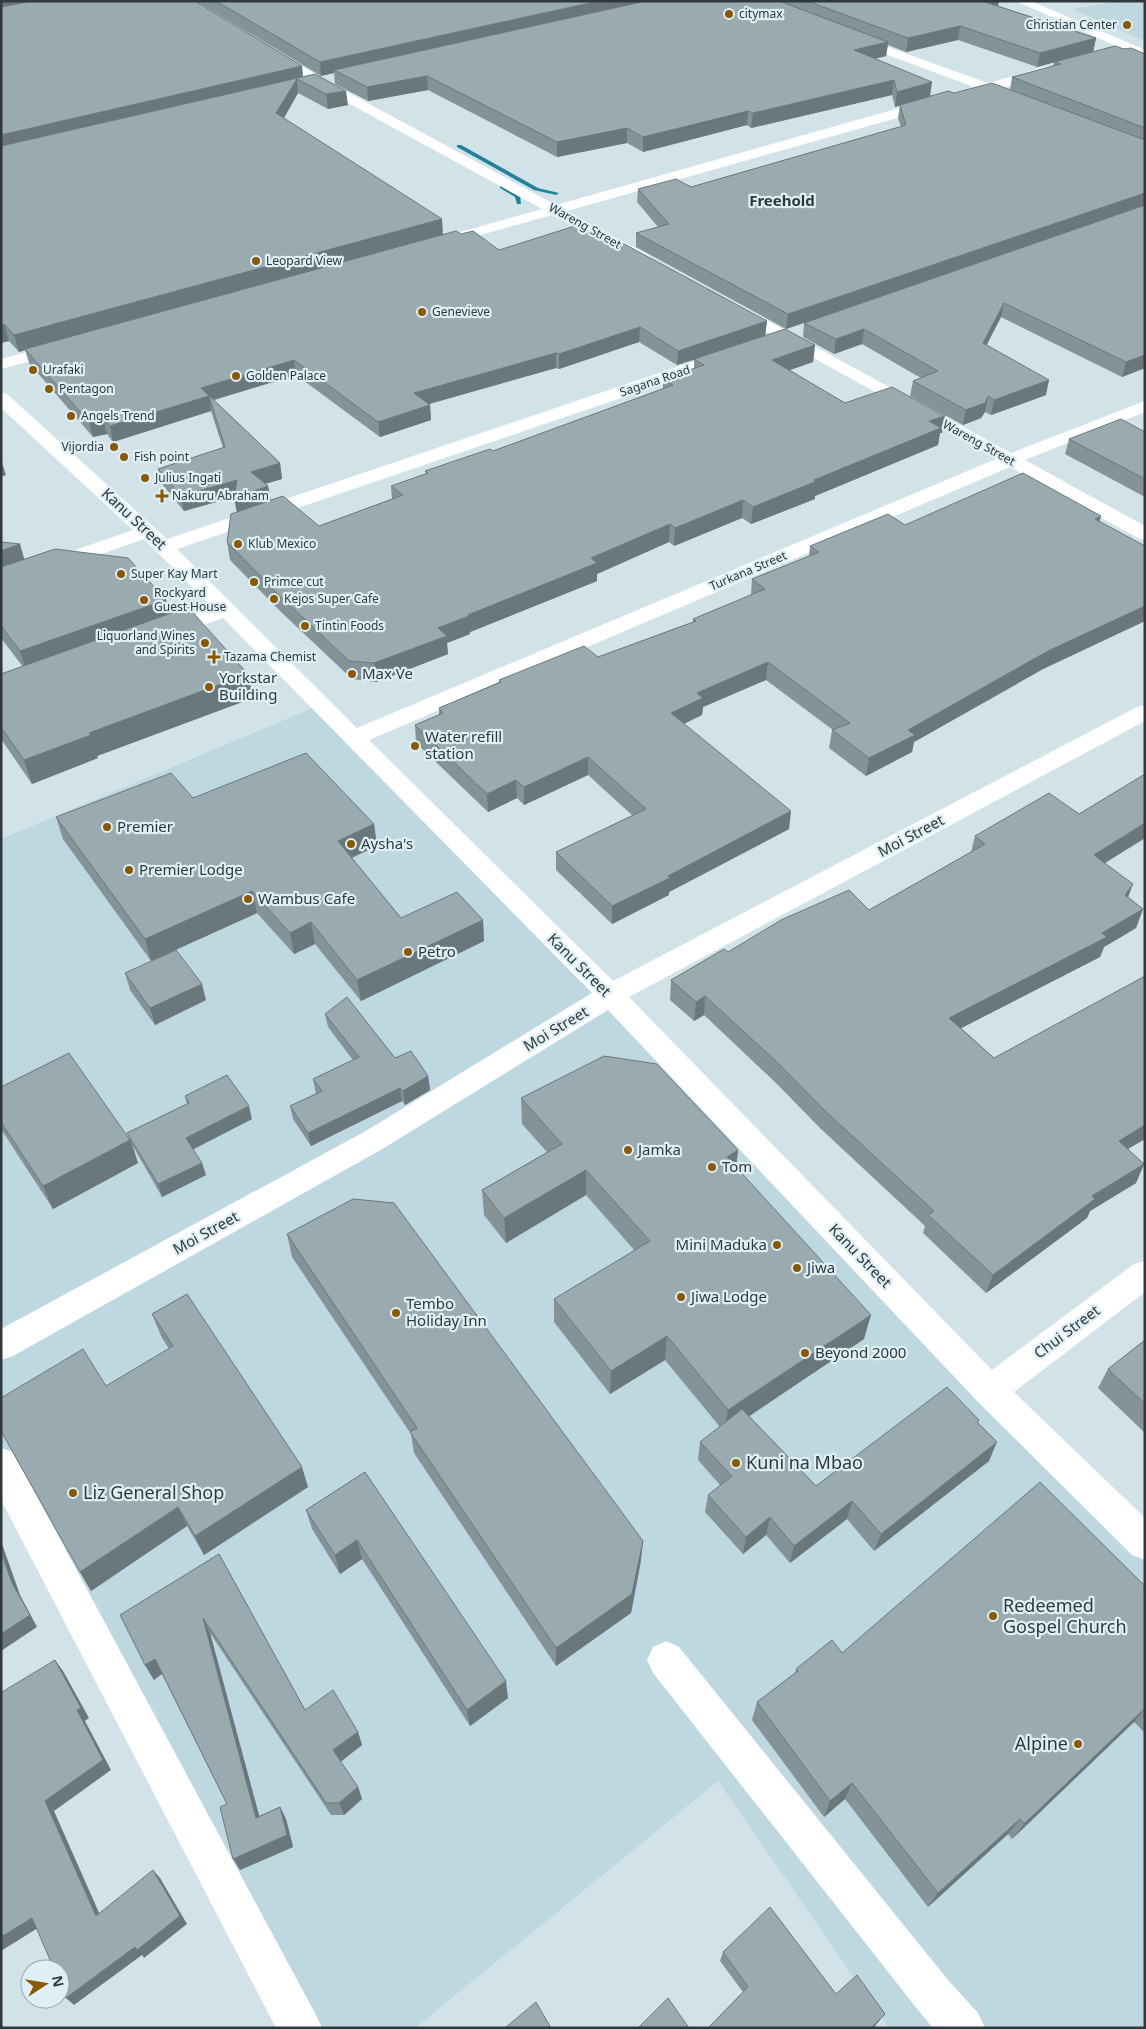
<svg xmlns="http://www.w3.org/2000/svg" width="1146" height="2029" font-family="'Noto Sans',sans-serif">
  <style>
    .built { fill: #bdd8e1 }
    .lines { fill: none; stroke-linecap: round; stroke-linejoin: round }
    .stream { fill: #20839b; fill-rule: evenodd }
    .minor { fill: #fff; fill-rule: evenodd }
    .tertiary { fill: #fff; fill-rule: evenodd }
    .wall { fill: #849397; fill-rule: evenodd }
    .shaded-wall { fill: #6b787b }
    .building { fill: #99abb0; stroke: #6b787b }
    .poi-dot { fill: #8b5804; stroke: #def0f6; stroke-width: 2 }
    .labels { text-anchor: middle; stroke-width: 4.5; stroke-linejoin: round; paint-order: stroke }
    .far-poi-label { font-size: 12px; fill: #31383b; stroke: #def0f6; text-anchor: start }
    .far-street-label { font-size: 12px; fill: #31383b; stroke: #def0f6 }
    .far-quarter-label { font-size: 15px; font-weight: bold; fill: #31383b; stroke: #def0f6 }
    .street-label { font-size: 15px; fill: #31383b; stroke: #def0f6 }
    .poi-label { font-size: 15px; fill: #31383b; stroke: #def0f6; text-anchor: start }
    .near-poi-label { font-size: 18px; fill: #31383b; stroke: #def0f6; text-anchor: start }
  </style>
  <rect width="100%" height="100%" fill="#d1e3e9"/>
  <g class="built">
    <path d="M1119 1H1145V41L1073 9Z"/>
    <path d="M320 705 1145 1533V2028H889L718 1781 415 2028H281L1 1483V839Z"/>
  </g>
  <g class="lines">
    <g class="stream">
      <path d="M457 145H461L538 188 559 193 556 195 534 190 457 147Z"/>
      <path d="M500 186H504L520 195 521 204H517L515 197 500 188Z"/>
    </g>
    <g class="minor">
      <path d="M851 34 988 83 1048 66 1054 70 1052 73 993 91 567 211 648 255 651 258 648 261 643 263 552 215 445 245H435L432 242 435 239 542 209 315 85 265 53 271 49 275 50 323 79 556 205 974 87 847 40 845 38Z"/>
      <path d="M733 302 1011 453 1145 401V412L1025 460 1145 526V540L1138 538 1010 467 369 740 613 981 1137 707 1145 705V721L629 997 992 1370 1134 1264 1145 1261V1292L1014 1392 1145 1518V1560L1132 1555 978 1402 608 1010 384 1148 13 1356 1 1360V1329L364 1132 592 993 223 618 173 637 165 638 157 637 154 632 157 627 213 608 144 539 1 589V576L133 530 1 408V393L7 394 167 539 724 351H736L738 355 736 359 177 549 357 728 996 459 727 310 725 307 727 304Z"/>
      <path d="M63 342 69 343 71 347 69 351 1 369V359Z"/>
      <path d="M1 1448 13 1452 315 2013 322 2028H276L1 1500Z"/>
      <path d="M666 1641 679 1647 948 1980 978 2013 985 2028H933L918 2010 653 1673 647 1660 653 1647Z"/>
    </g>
    <path class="tertiary" d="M1016 1H1031L1145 50V59Z"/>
  </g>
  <g class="wall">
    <path d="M1 1 302 66 303 77 348 105 328 109 298 93 284 118 443 234H461L499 250 767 321 765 335 815 345 813 362 789 370 845 403 942 433H940L938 445 815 496V499L751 524 742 518 674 546 669 542 597 574V581L470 632V634L447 643 448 654 376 682 352 679 280 611 230 560 227 542 237 512 235 497 184 511 162 484 158 469 223 448 211 411 113 442 107 434 93 437 29 363 25 350 19 352 9 341 1 343ZM639 342 677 365 694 360V369L663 379V389L493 451 425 471 426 474 391 486 392 499 319 526 271 500 268 486 265 484 282 479 280 463 214 400 296 375 380 437 431 420 430 405 429 404 556 368 559 369Z"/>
    <path d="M196 1H999L998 6 1096 38 1093 52 1124 49 1145 54V368L1122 377 1001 317 986 345 1046 395 991 415 985 412 981 418 963 425 910 396 913 381 921 378 862 344 834 354 803 337 804 323 786 329 636 247V233L658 227 637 202 638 189 691 187 901 127 898 118 900 105 895 107 892 95 751 128 747 125 643 152 627 143 557 157 428 90 368 101 335 84 334 73 321 76ZM958 40 1037 67 1054 62 1053 66 1012 77 1010 90 954 93 930 96 875 59 886 56 888 45 906 52Z"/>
    <path d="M1145 432V497L1065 454 1069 439Z"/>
    <path d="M1099 521 1145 546V621L1043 669 914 742 912 752 866 776 829 748 832 730H833L766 680 703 707 702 715 684 724 789 829 669 892V895L612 924 556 870V852L633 816 588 775 524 805 517 798 488 812 416 743 415 725 439 715V708L499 682V680L598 657 693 622V619L751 595 752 579 809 556 810 546 905 525Z"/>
    <path d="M1 542 24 559 166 600 169 614 248 674 253 698 97 756 98 758 32 784 1 739V674L23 667 1 638Z"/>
    <path d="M1145 774V838L1105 863 1128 897 1143 909 1136 928 1104 947 1100 957 961 1028 994 1058 1145 1139 1128 1149 1144 1164 1136 1183 1090 1211 1087 1218 986 1293 923 1233 925 1226 820 1128 776 1083 704 1015 694 1021 670 1000 671 980 728 952 869 910 971 852 975 836 1079 814Z"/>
    <path d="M193 798 374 824 377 846 352 858 401 918 483 920 484 941 361 1001 315 944 294 954 257 913 151 961 63 839 56 817Z"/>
    <path d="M125 973 206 1000 155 1025 130 990Z"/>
    <path d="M325 1014 395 1058 428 1076 430 1090 405 1105 402 1101 311 1146 293 1119 290 1106 316 1094 313 1079 353 1060 328 1027Z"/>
    <path d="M1 1087 130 1139 127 1133 187 1104 185 1096 252 1119 193 1149 206 1175 162 1197 133 1146 138 1163 53 1209 1 1129Z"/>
    <path d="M521 1098 738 1150 736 1167 864 1339 749 1416 816 1486 979 1420 978 1423 989 1461 874 1551 847 1519 790 1563 766 1535 743 1554 705 1512 708 1495 720 1485 698 1460 700 1442 720 1427 665 1360 610 1394 554 1322V1299L635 1251 586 1195 506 1243 484 1215 482 1190 547 1152 522 1124Z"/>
    <path d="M287 1234 641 1560 631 1613 556 1666 414 1453 411 1434 292 1257Z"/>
    <path d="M152 1314 308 1487 204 1555 187 1526 91 1591 80 1572 106 1386 169 1349 161 1336Z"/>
    <path d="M1145 1340V1433L1098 1388 1108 1369Z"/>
    <path d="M365 1472 508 1698 470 1726 362 1559 340 1574 312 1529 306 1510Z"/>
    <path d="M219 1554 305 1710 358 1732 362 1745 340 1761 358 1787 362 1799 344 1815H331L210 1633 259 1816 280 1807 286 1819 293 1847 240 1870 227 1804 162 1674 154 1680 145 1665Z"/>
    <path d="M1145 1586V1733L1134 1722 1012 1839 1008 1834 928 1907 845 1799 824 1817 752 1720 757 1702 795 1673 796 1669 842 1653Z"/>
    <path d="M723 1952 836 1994 885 2014 873 2028H708L743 1992 720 1961Z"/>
  </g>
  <g class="shaded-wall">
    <path d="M1 1H51L1 11Z"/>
    <path d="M599 1H658L334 70V73L321 76 320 62Z"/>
    <path d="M981 1H999L997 10Z"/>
    <path d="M960 26 958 40 906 52 908 38Z"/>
    <path d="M1096 38 1093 52 1037 67 1040 53Z"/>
    <path d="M888 42 886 56 852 64 854 50Z"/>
    <path d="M302 66 303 80 297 79 298 93 278 128 276 113 1 151V135Z"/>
    <path d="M427 76 428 90 368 101 367 87Z"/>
    <path d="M894 80 892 95 751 128 753 113Z"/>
    <path d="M932 82 930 97 895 107 897 92Z"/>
    <path d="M346 91 348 105 328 109 326 94Z"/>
    <path d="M748 111 747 125 643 152V137Z"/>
    <path d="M627 128V143L557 157V142Z"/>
    <path d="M1145 193V206L786 329 788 314Z"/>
    <path d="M442 219 443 235 25 349V350L19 352 14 335Z"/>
    <path d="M1004 303 1001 317 980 358 983 343Z"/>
    <path d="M767 321 765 336 677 365 678 351Z"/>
    <path d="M4 324 9 341 1 343V325Z"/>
    <path d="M640 327 639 342 559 369V354Z"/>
    <path d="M864 329 862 344 834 354 836 339Z"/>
    <path d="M815 345 813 362 770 377 772 360Z"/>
    <path d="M556 353V368L415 408 414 393Z"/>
    <path d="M1145 355V368L1122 377 1126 362Z"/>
    <path d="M294 360 296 375 210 401 209 396 211 411 113 442 110 426 201 388Z"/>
    <path d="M1049 380 1046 395 991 415 994 400Z"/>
    <path d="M988 396 985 412 981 418 963 425 966 410Z"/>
    <path d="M430 405 431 420 380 437 378 422Z"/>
    <path d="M945 416 942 433H940L938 445 815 496V499L751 524 753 507 814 480 929 421Z"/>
    <path d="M103 418 107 434 93 437 89 422Z"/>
    <path d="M1 460 6 475 1 477Z"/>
    <path d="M280 463 282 479 254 487 251 472Z"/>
    <path d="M237 480 240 495 184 511 181 496Z"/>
    <path d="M268 486 271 502 237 513 234 498Z"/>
    <path d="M743 500 742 518 674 546 675 528Z"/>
    <path d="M1101 516 1096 533 1095 519Z"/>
    <path d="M670 524 669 542 597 574V581L470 632V634L447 643 448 654 376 682 374 663 438 628 591 558Z"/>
    <path d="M20 544 26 565 1 574V551Z"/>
    <path d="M166 600 170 621 27 673 20 651Z"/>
    <path d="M1145 606V621L1043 669 914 742 912 752 866 776 869 758 908 730 1048 651Z"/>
    <path d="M768 662 766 680 703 707 702 715 670 730 671 713 697 693Z"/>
    <path d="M248 674 253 698 97 756 98 758 32 784 24 760 89 733Z"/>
    <path d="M588 757V775L524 805V787Z"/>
    <path d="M516 780 517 798 488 812 487 794Z"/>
    <path d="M791 811 789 829 669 892V895L612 924V906L668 876Z"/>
    <path d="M1145 823V838L1087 874 1094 855Z"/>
    <path d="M374 824 377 846 341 862 338 841Z"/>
    <path d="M1133 884 1126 903 1125 895Z"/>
    <path d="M252 891 257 913 151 961 145 939Z"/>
    <path d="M1143 909 1136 928 1104 947 1100 957 944 1037 949 1018 1102 933Z"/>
    <path d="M483 920 484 941 361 1001 357 980Z"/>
    <path d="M311 922 315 944 294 954 290 933Z"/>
    <path d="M202 984 206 1000 155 1025 150 1008Z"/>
    <path d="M705 996 704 1015 694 1021 696 1002Z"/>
    <path d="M428 1076 430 1090 405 1105 403 1091Z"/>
    <path d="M400 1088 402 1101 311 1146 308 1133Z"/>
    <path d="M249 1106 252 1119 190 1151 186 1138Z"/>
    <path d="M1145 1125V1139L1110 1159 1119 1141Z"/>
    <path d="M130 1140 138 1163 53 1209 43 1186Z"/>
    <path d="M738 1150 735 1175 727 1157Z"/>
    <path d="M202 1163 206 1175 162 1197 158 1184Z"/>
    <path d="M1144 1164 1136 1183 1090 1211 1087 1218 986 1293 993 1275 1092 1196Z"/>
    <path d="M586 1170V1195L506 1243 504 1218Z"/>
    <path d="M871 1315 864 1339 724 1433 728 1410Z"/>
    <path d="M667 1336 665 1360 610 1394 611 1371Z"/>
    <path d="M997 1442 989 1461 874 1551 881 1534Z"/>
    <path d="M302 1467 308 1487 204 1555 195 1536Z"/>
    <path d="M852 1501 847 1519 790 1563 794 1546Z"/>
    <path d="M178 1507 187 1526 91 1591 80 1572Z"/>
    <path d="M770 1517 766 1535 743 1554 746 1537Z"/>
    <path d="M357 1540 362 1559 340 1574 335 1555Z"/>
    <path d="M1 1541 20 1595 37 1627 1 1651V1634L12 1583 1 1552Z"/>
    <path d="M643 1541 641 1560 631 1613 556 1666V1648Z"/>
    <path d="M203 1618 210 1633 263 1830 256 1818Z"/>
    <path d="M155 1659 163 1673 154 1680 145 1665Z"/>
    <path d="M55 1660 63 1671 89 1718 85 1721 111 1770 54 1811 104 1924 96 1916 45 1801 77 1710Z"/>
    <path d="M506 1681 508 1698 470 1726 467 1710Z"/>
    <path d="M1145 1708 1134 1722 1012 1839 1024 1824Z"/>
    <path d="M358 1732 362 1745 338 1764 333 1750Z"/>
    <path d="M852 1783 845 1799 824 1817 830 1801Z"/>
    <path d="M358 1787 362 1799 344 1815 339 1803Z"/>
    <path d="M280 1807 286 1819 293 1847 240 1870 233 1859Z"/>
    <path d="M1020 1819 1008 1834 928 1907 938 1893Z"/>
    <path d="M153 1870 160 1878 187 1924 144 1958 142 1955 74 2005 66 1998Z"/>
    <path d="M32 1918 41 1926 1 1951V1937Z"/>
    <path d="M885 2014 873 2028H871Z"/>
  </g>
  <g class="building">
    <path d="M32 1H195L302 66 1 135V7Z"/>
    <path d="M216 1H599L320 62Z"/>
    <path d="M646 1H779L888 42 854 50 932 82 897 92 894 80 753 113 748 111 643 137 627 128 557 142 427 76 367 87 334 70Z"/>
    <path d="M807 1H982L1096 38 1040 53 960 26 908 38Z"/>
    <path d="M1115 46 1124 49 1131 48 1145 54V128L1012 77 1061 64 1054 62Z"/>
    <path d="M315 74 346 91 326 94 297 79 276 113 442 219 14 335 4 324 1 325V146Z"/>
    <path d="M992 83 1145 140V193L788 314 636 233 669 224 638 189 676 179 691 187 906 125 900 105 948 91 954 93Z"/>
    <path d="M1145 205V355L1126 362 1004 303 983 343 1049 380 994 400 988 396 985 403 966 410 913 381 938 371 864 329 836 339 804 323Z"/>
    <path d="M578 225 608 241 615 239 767 321 678 351 640 327 559 354 556 353 414 393 430 405 378 422 294 360 201 388 280 463 251 472 268 486 234 498 237 480 181 496 158 469 225 447 209 396 110 426 103 418 89 422 25 349 456 231 461 234 473 231 499 250Z"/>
    <path d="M785 329 815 345 772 360 845 403 892 387 945 416 929 421 941 428 814 480 817 481 753 507 743 500 675 528 670 524 591 558 597 563 468 615 469 616 438 628 447 636 374 663 349 661 277 593 227 542 231 514 283 496 319 526 403 495 391 486 428 473 425 471 490 449 493 451 673 385 663 379 704 365 694 359Z"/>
    <path d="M1121 419 1145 432V479L1069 439Z"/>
    <path d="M1023 473 1101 516 1095 519 1145 546V606L1048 651 908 730 915 735 869 758 832 730 850 723 768 662 697 693 703 698 671 713 791 811 668 876 670 878 612 906 556 852 646 809 588 757 524 787 516 780 487 794 415 725 443 713 439 708 501 682 499 680 584 646 598 657 696 621 693 619 765 589 752 579 819 552 810 546 888 514 905 525Z"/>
    <path d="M1 542 20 544 1 551Z"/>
    <path d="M55 549 128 558 166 600 20 651 1 626V567Z"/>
    <path d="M188 607 248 674 89 733 91 735 24 760 1 727V674Z"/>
    <path d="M306 753 374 824 338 841 401 918 457 892 483 920 357 980 311 922 290 933 252 891 145 939 56 817 171 773 193 798Z"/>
    <path d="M1145 774V823L1094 855 1133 884 1125 895 1143 909 1102 933 1107 937 949 1018 994 1058 1145 976V1125L1119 1141 1144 1164 1092 1196 1095 1199 993 1275 928 1215 934 1211 823 1109 779 1064 705 996 696 1002 671 980 724 949 728 952 781 920 849 890 869 910 985 844 975 836 1049 793 1079 814Z"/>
    <path d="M176 950 202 984 150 1008 125 973Z"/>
    <path d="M347 997 395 1058 411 1051 428 1076 403 1091 400 1088 308 1133 290 1106 322 1091 313 1079 359 1057 325 1014Z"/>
    <path d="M69 1053 130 1140 43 1186 1 1122V1087Z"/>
    <path d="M604 1056 657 1064 738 1150 727 1157 871 1315 728 1410 667 1336 611 1371 554 1299 650 1241 586 1170 504 1218 482 1190 562 1144 521 1098Z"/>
    <path d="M227 1075 249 1106 186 1138 202 1163 158 1184 127 1133 189 1103 185 1096Z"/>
    <path d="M353 1199 394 1203 643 1541 632 1594 556 1648 410 1432 417 1428 287 1234Z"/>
    <path d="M187 1294 302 1467 195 1536 178 1507 80 1572 1 1431V1398L83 1349 106 1386 173 1346 152 1314Z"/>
    <path d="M1145 1340V1404L1108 1369Z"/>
    <path d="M947 1387 979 1420 977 1422 997 1442 881 1534 852 1501 794 1546 770 1517 746 1537 708 1495 732 1476 700 1442 742 1409 816 1486Z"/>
    <path d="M365 1472 506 1681 467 1710 357 1540 335 1555 306 1510Z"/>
    <path d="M1040 1482 1145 1586V1708L1024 1824 1020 1819 938 1893 852 1783 830 1801 757 1702 798 1671 796 1669 832 1640 842 1653Z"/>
    <path d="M1 1552 12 1583 30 1615 1 1634Z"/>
    <path d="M219 1554 305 1710 333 1690 358 1732 333 1750 358 1787 339 1803H326L203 1618 256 1818 280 1807 287 1835 233 1859 220 1807 227 1804 155 1659 145 1665 120 1615Z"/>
    <path d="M55 1660 81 1708 77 1710 103 1760 45 1801 96 1916 153 1870 180 1916 137 1950 135 1947 66 1998 60 1985V1969H54L32 1918 1 1937V1691L2 1692Z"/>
    <path d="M770 1907 836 1994 857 1975 885 2014 871 2028H708L748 1987 723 1952Z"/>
    <path d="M668 1998 689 2028H638Z"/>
    <path d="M536 2002 551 2028H505Z"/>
  </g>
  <g class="poi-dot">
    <circle cx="729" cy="14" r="5"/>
    <circle cx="1127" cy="25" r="5"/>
    <circle cx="256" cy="261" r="5"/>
    <circle cx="422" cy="312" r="5"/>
    <circle cx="33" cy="370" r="5"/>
    <circle cx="236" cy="376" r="5"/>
    <circle cx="49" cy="389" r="5"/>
    <circle cx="71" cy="416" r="5"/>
    <circle cx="114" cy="447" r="5"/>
    <circle cx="124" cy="457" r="5"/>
    <circle cx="145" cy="478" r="5"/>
    <path d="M159.5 488.5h5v5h5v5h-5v5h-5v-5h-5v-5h5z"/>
    <circle cx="238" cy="544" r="5"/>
    <circle cx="121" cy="574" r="5"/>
    <circle cx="254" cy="582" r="5"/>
    <circle cx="274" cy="599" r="5"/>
    <circle cx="144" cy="600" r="5"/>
    <circle cx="305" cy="626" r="5"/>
    <circle cx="205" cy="643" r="5"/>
    <path d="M211.5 649.5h5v5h5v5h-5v5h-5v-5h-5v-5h5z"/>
    <circle cx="352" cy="674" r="5"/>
    <circle cx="209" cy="687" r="5"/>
    <circle cx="415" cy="746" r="5"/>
    <circle cx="107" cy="827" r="5"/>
    <circle cx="351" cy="844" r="5"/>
    <circle cx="129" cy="870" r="5"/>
    <circle cx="248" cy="899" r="5"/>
    <circle cx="408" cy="952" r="5"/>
    <circle cx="628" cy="1150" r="5"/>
    <circle cx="712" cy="1167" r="5"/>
    <circle cx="777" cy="1245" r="5"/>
    <circle cx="797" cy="1268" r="5"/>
    <circle cx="681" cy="1297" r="5"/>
    <circle cx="396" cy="1313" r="5"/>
    <circle cx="805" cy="1353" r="5"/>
    <circle cx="736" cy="1463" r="5"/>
    <circle cx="73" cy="1493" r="5"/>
    <circle cx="993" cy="1616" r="5"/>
    <circle cx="1078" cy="1744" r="5"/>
  </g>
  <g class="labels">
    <g class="far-poi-label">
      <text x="739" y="18">citymax</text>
      <text x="1117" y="29" text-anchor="end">Christian Center</text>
      <text x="266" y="265">Leopard View</text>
      <text x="432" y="316">Genevieve</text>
      <text x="43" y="374">Urafaki</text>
      <text x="246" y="380">Golden Palace</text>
      <text x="59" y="393">Pentagon</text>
      <text x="81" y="420">Angels Trend</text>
      <text x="104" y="451" text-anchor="end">Vijordia</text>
      <text x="134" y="461">Fish point</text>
      <text x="155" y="482">Julius Ingati</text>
      <text x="172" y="500">Nakuru Abraham</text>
      <text x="248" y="548">Klub Mexico</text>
      <text x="131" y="578">Super Kay Mart</text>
      <text x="264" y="586">Primce cut</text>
      <text x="154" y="597">Rockyard<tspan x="154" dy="14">Guest House</tspan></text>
      <text x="284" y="603">Kejos Super Cafe</text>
      <text x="315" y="630">Tintin Foods</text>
      <text x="195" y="640" text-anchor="end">Liquorland Wines<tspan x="195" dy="14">and Spirits</tspan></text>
      <text x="224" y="661">Tazama Chemist</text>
    </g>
    <g class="far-street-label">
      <text transform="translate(585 226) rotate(29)" y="4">Wareng Street</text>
      <text transform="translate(655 381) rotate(-19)" y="4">Sagana Road</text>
      <text transform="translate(979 443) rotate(29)" y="4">Wareng Street</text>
      <text transform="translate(748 571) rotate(-23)" y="4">Turkana Street</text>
    </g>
    <g class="far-quarter-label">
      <text x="782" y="206">Freehold</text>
    </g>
    <g class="street-label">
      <text transform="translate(134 519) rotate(43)" y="5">Kanu Street</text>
      <text transform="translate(911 836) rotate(-28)" y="5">Moi Street</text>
      <text transform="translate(579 965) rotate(45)" y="5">Kanu Street</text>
      <text transform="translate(556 1029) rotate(-31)" y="5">Moi Street</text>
      <text transform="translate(206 1233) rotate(-29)" y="5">Moi Street</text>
      <text transform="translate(860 1256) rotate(46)" y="5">Kanu Street</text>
      <text transform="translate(1067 1332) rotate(-37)" y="5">Chui Street</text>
    </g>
    <g class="poi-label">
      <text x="362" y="679">Max Ve</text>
      <text x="219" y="683">Yorkstar<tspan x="219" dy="17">Building</tspan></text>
      <text x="425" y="742">Water refill<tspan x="425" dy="17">station</tspan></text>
      <text x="117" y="832">Premier</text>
      <text x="361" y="849">Aysha's</text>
      <text x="139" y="875">Premier Lodge</text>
      <text x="258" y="904">Wambus Cafe</text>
      <text x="418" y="957">Petro</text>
      <text x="638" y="1155">Jamka</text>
      <text x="722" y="1172">Tom</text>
      <text x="767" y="1250" text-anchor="end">Mini Maduka</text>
      <text x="807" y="1273">Jiwa</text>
      <text x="691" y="1302">Jiwa Lodge</text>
      <text x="406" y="1309">Tembo<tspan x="406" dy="17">Holiday Inn</tspan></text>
      <text x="815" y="1358">Beyond 2000</text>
    </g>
    <g class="near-poi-label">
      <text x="746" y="1469">Kuni na Mbao</text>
      <text x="83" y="1499">Liz General Shop</text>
      <text x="1003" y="1612">Redeemed<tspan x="1003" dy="21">Gospel Church</tspan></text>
      <text x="1068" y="1750" text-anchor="end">Alpine</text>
    </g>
  </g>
  <rect width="1146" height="2029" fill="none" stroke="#31383b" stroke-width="5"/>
  <g transform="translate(45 1984) rotate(78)"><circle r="24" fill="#def0f6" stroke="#99a6ab"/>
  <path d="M0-4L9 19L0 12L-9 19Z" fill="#8b5804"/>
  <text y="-8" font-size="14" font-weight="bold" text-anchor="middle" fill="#31383b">N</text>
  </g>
</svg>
